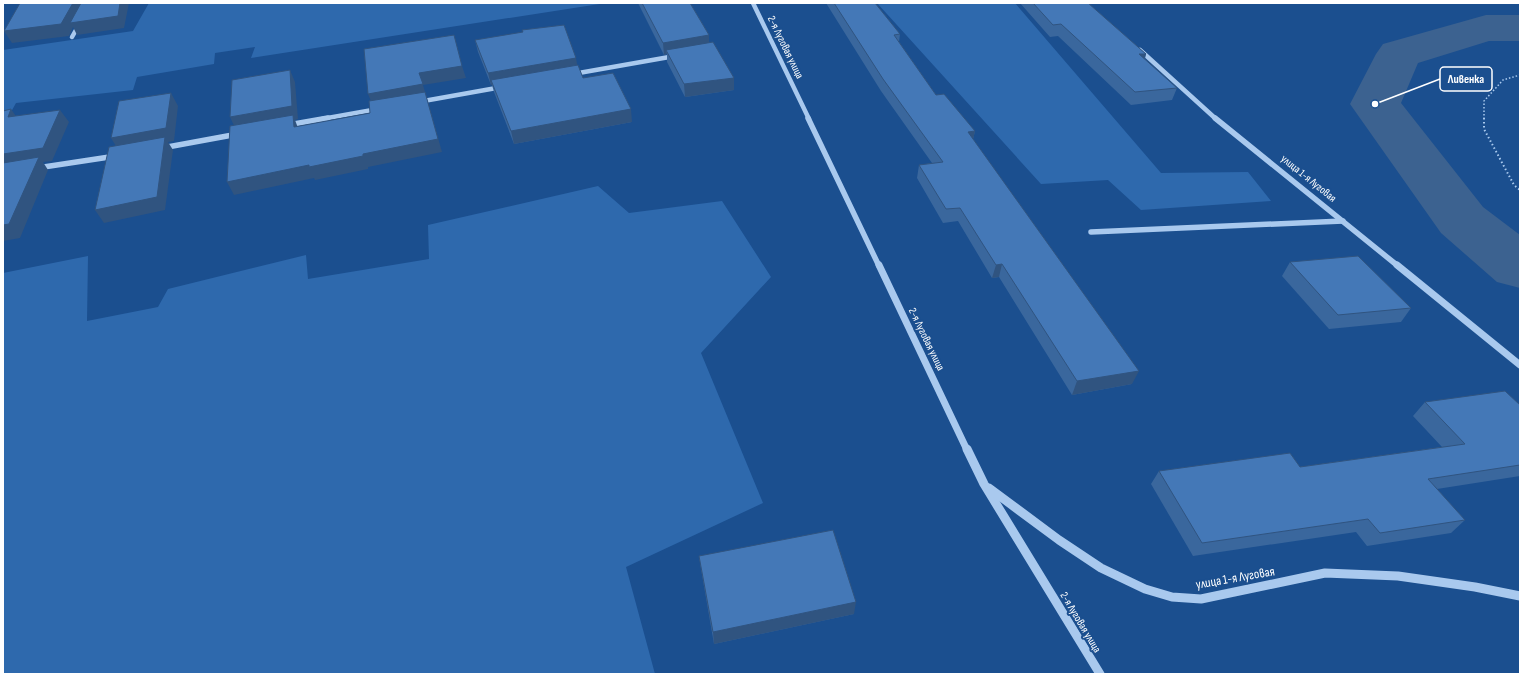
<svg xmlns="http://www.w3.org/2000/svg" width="1523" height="677" font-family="'Sofia Sans Condensed',sans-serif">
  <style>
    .green { fill: #2e69ad }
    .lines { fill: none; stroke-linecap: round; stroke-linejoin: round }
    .river { fill: #3c6290; fill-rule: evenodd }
    .path-far1 { stroke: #a9c9ee; stroke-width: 1.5; stroke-dasharray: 1.5 2; stroke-linecap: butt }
    .path { stroke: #a9c9ee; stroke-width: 2; stroke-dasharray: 1.5 2.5; stroke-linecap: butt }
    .minor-far3 { stroke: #a9c9ee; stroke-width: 4.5 }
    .minor-far2 { stroke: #a9c9ee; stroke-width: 5.5 }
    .minor-far1 { stroke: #a9c9ee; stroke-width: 7 }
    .minor { stroke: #a9c9ee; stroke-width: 9 }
    .wall { fill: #3a679d }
    .shaded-wall { fill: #305480 }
    .building { fill: #4478b7; stroke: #305480 }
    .labels { text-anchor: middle; stroke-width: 4; stroke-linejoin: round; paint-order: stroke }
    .street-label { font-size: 11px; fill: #fff; stroke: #1b4f8f }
    .near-street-label { font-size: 13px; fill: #fff; stroke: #1b4f8f }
    .leader { fill: none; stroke: #fff; stroke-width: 1.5 }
    .callout-dot { fill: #fff; stroke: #1b4f8f; stroke-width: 1.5 }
    .callout { fill: #1b4f8f; stroke: #fff; stroke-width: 1.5 }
    .callout-label { font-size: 12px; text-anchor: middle; font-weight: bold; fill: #fff }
  </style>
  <rect width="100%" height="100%" fill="#1b4f8f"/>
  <g class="green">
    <path d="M149 3H606L251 58 255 47 215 53 214 64 137 77 133 90 16 103 11 112 3 114V50L133 31Z"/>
    <path d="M877 3H1015L1161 173 1248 172 1271 201 1141 210 1108 180 1041 184Z"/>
    <path d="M598 186 629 213 722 201 771 277 701 353 763 503 626 567 655 674H3V273L88 256 87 321 158 307 168 289 306 255 308 279 429 259 428 225Z"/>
  </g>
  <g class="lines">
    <path class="river" d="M1486 15H1520V41H1489L1418 63 1401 103 1483 207 1520 235V288L1497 282 1441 233 1350 104 1376 54 1383 44Z"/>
    <path class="path-far1" d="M1484 119V101L1503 80 1520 75"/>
    <path class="path" d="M1484 118V129L1514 185 1520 190"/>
    <g class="minor-far3">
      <path d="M753 3 809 119"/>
      <path d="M72 37 80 23"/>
      <path d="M1140 50 1216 119"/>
      <path d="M573 74 675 56"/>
      <path d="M418 102 502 87"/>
      <path d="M322 119 378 109"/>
    </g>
    <g class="minor-far2">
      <path d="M808 118 879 266"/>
      <path d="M1215 118 1398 266"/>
      <path d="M288 125 328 118"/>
      <path d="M162 148 238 134"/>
      <path d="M37 168 116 156"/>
      <path d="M1091 232 1343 221"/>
    </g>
    <g class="minor-far1">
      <path d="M879 265 967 450"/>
      <path d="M1397 265 1520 365"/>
    </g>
    <g class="minor">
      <path d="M967 449 984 484 1100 674"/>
      <path d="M989 488 1059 540 1101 568 1145 589 1172 597 1201 599 1325 573 1398 576 1475 587 1520 596"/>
    </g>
  </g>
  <g class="wall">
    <path d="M638 3H690L709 35V42L734 90 685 97 667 62V54L664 55Z"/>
    <path d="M826 3H875L900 34 899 42 936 95 975 131 973 139 1132 384 1072 395 999 277 992 278 958 221 943 223 917 178 919 165 932 163 881 91Z"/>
    <path d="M1020 3H1088L1146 54 1145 59 1177 88 1172 100 1131 105 1058 36 1050 37Z"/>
    <path d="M475 40 577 65 583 78 632 122 514 144 494 92 492 85H491L478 52Z"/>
    <path d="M1290 262 1411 308 1401 322 1329 329 1282 276Z"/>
    <path d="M1425 402 1520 405V476L1437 489 1465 520 1451 533 1367 546 1356 532 1193 556 1151 484 1159 471 1300 467 1442 447 1413 416Z"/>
    <path d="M699 556 854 614 714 644 701 569Z"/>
  </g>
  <g class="shaded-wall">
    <path d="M73 3H129L124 28 77 35 73 27 69 36 12 43 4 31Z"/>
    <path d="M709 35V47L666 50 667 54 664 55 663 43Z"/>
    <path d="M1139 54H1146L1142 66Z"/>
    <path d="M576 58 578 70 491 80 492 85H491L488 73Z"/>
    <path d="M462 66 466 78 423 85 442 152 368 167V169L315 180 314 178 234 195 227 182 363 154 373 106 368 94 419 73Z"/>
    <path d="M290 70 295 82 298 119 295 120 298 128 236 130 230 117Z"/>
    <path d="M734 78V90L685 97 684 84Z"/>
    <path d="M171 93 178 106 174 141 168 142 173 150 165 210 104 223 95 210 119 151 111 138Z"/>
    <path d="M11 109 20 122 8 117Z"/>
    <path d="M631 109 632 122 514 144 511 131Z"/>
    <path d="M60 110 69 122 52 161 43 162 48 170 20 238 3 241V154Z"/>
    <path d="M975 131 972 144 968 132Z"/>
    <path d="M1002 264 999 277 992 278 996 265Z"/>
    <path d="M1139 371 1132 384 1072 395 1077 381Z"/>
    <path d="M856 602 854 614 714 644 713 632Z"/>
  </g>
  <g class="building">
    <path d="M20 3H73L61 24 4 31Z"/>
    <path d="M81 3H120L118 16 70 23Z"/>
    <path d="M642 3H690L709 35 663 43Z"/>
    <path d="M834 3H875L900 34 894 35 936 95 944 94 975 131 968 132 1139 371 1077 381 1002 264 996 265 960 208 946 209 919 165 943 162 883 79Z"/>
    <path d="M1033 3H1088L1146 54H1139L1177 88 1135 92 1061 24 1053 25Z"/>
    <path d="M564 25 576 58 488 73 475 40 523 32 522 30Z"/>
    <path d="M454 35 462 66 419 73 423 84 368 94 364 49Z"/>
    <path d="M713 42 734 78 684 84 666 50Z"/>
    <path d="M578 65 583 78 613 73 631 109 511 131 491 80Z"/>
    <path d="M290 70 292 106 230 117 232 80Z"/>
    <path d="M425 92 438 139 363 154V156L309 167V165L227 182 230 126 293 115 294 127 370 113 369 101Z"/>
    <path d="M171 93 166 128 111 138 119 101Z"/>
    <path d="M11 109 8 117 60 110 43 148 3 154V111Z"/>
    <path d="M165 137 157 197 95 210 109 147Z"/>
    <path d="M39 157 9 224 3 225V163Z"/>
    <path d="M1358 256 1411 308 1338 315 1290 262Z"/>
    <path d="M1505 391 1520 405V465L1428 479 1465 520 1380 533 1368 519 1202 543 1159 471 1290 453 1300 467 1465 444 1425 402Z"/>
    <path d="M833 530 856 602 713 632 699 556Z"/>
  </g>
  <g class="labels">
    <g class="street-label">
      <text transform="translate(786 47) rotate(64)" y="4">2-я Луговая улица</text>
      <text transform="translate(1309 178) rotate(39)" y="4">улица 1-я Луговая</text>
      <text transform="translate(927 339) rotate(64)" y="4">2-я Луговая улица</text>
      <text transform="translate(1081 622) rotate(59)" y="4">2-я Луговая улица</text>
    </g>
    <g class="near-street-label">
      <text transform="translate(1235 577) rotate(-10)" y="5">улица 1-я Луговая</text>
    </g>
  </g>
  <path class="leader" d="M1375 104L1440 79"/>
  <circle class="callout-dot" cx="1375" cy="104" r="4"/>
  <rect class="callout" x="1440" y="67" width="52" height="24" rx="4"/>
  <g class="callout-label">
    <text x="1466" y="83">Ливенка</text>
  </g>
  <rect width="1523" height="677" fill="none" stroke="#ffffff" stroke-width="8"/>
</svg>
